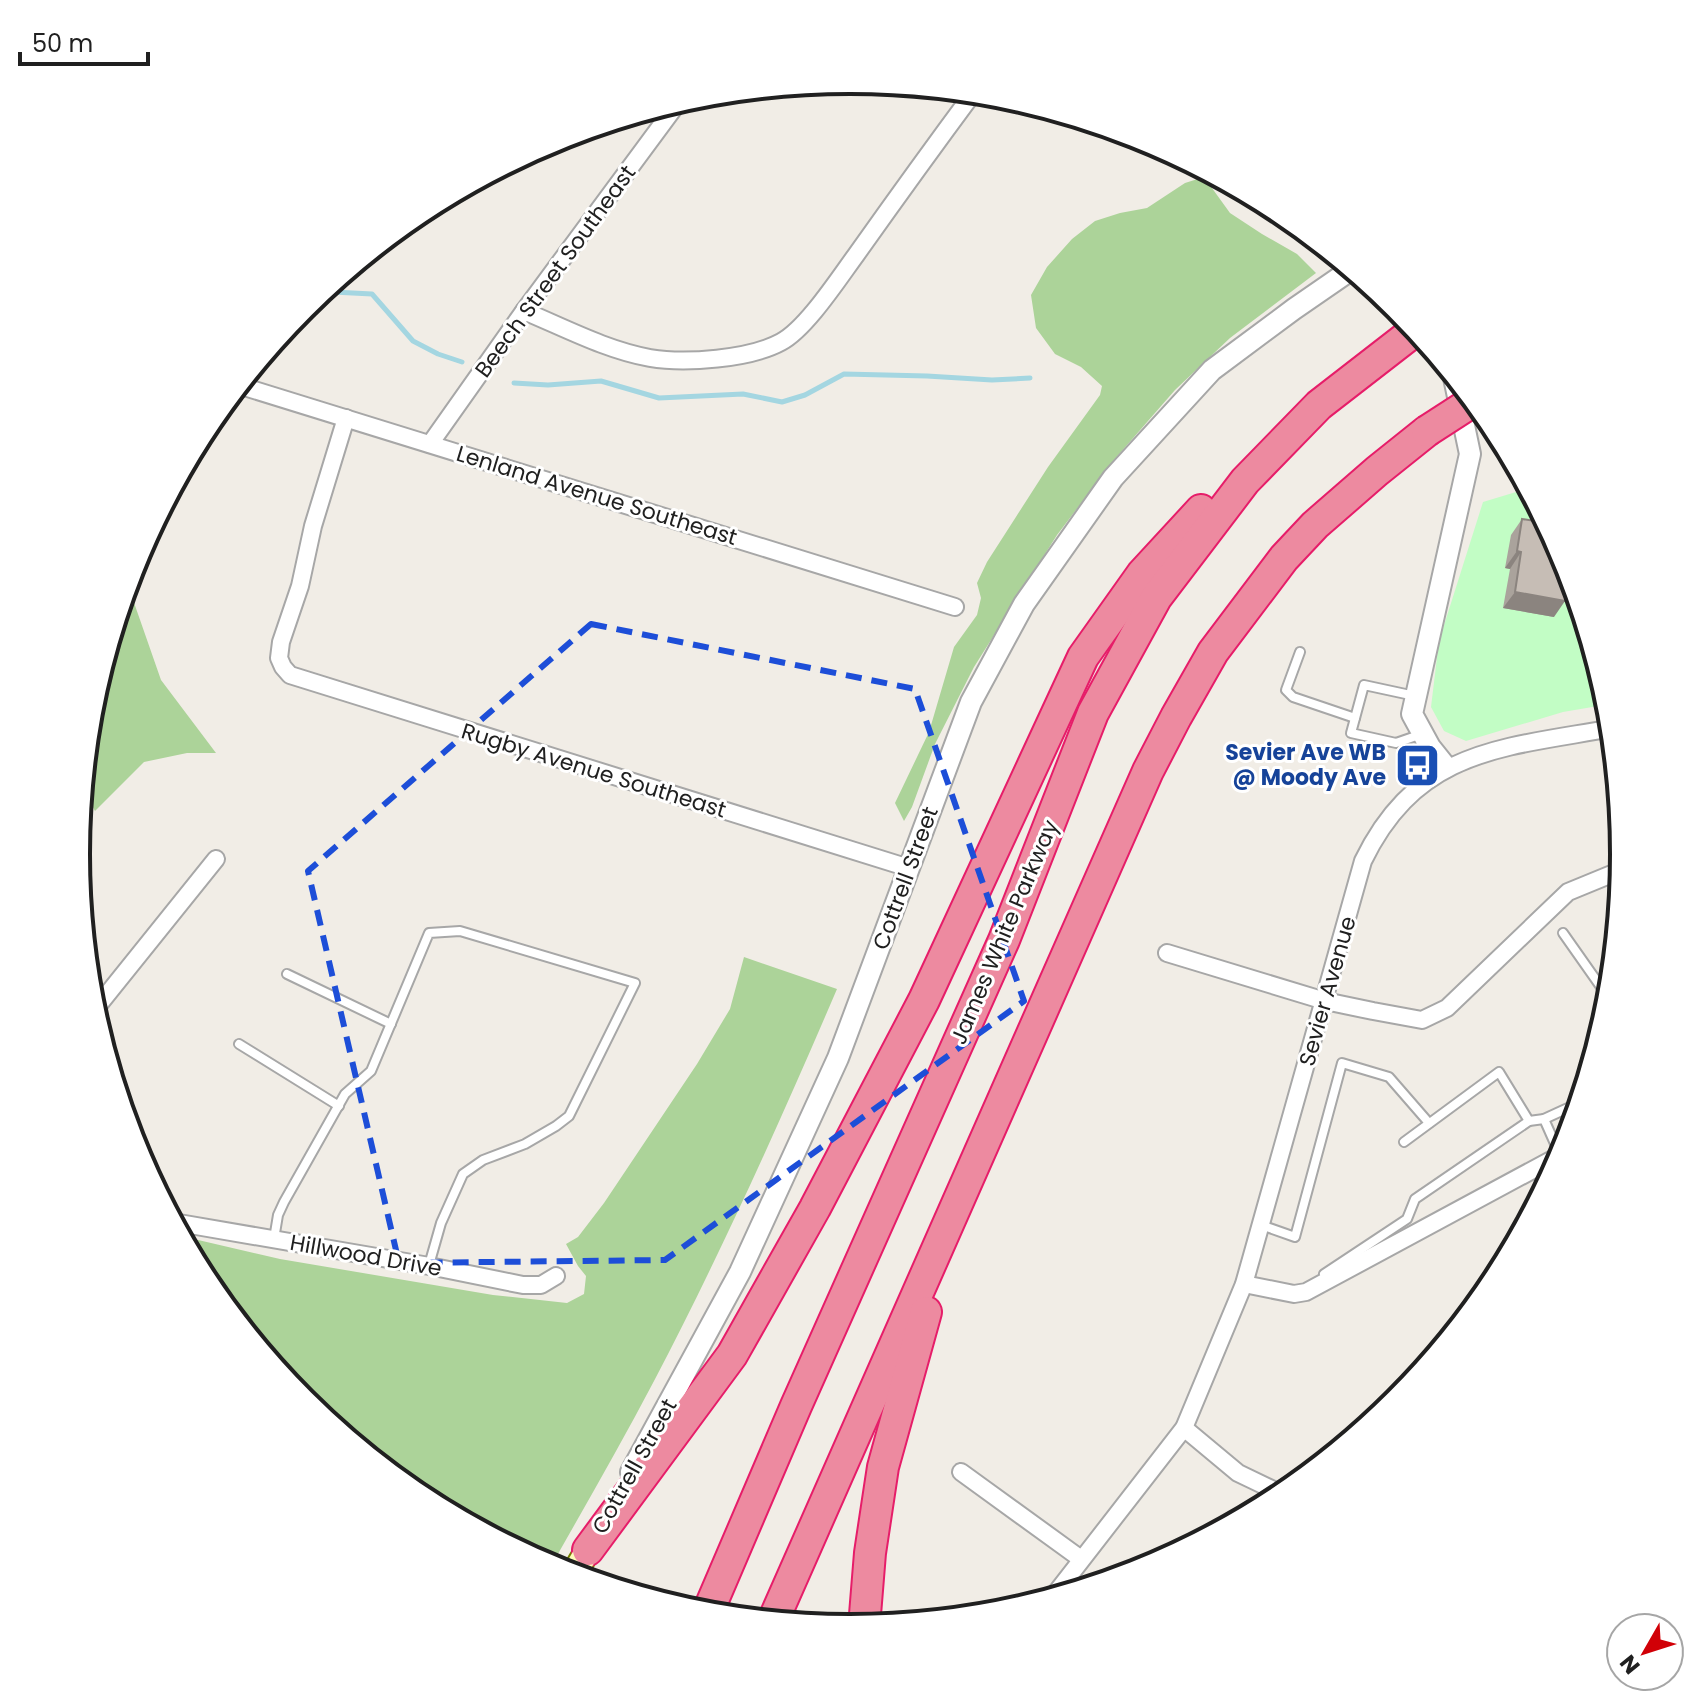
<svg xmlns="http://www.w3.org/2000/svg" width="1701" height="1708" font-family="Poppins,sans-serif">
  <style>
    .forest { fill: #acd399 }
    .park { fill: #c2fdc5 }
    .lines { fill: none; stroke-linecap: round; stroke-linejoin: round }
    .stream { stroke: #a4d6e1; stroke-width: 5 }
    .service-casing { stroke: #a7a7a7; stroke-width: 12 }
    .minor-casing { stroke: #a7a7a7; stroke-width: 20 }
    .tertiary-casing { stroke: #a7a7a7; stroke-width: 24 }
    .secondary-casing { stroke: #767f00; stroke-width: 28 }
    .motorway-casing { stroke: #e61d69; stroke-width: 34 }
    .service { stroke: #fff; stroke-width: 8 }
    .minor { stroke: #fff; stroke-width: 16 }
    .tertiary { stroke: #fff; stroke-width: 20 }
    .secondary { stroke: #fcfdb8; stroke-width: 24 }
    .motorway { stroke: #ed8aa0; stroke-width: 30 }
    .motorway-bridge-casing { stroke: #e61d69; stroke-width: 34; stroke-linecap: butt }
    .motorway-bridge { stroke: #ed8aa0; stroke-width: 30 }
    .wall { fill: #aaa39c }
    .shaded-wall { fill: #8b847f }
    .building { fill: #c6bdb5; stroke: #8b847f; stroke-width: 2 }
    .marked { fill: none; stroke: #1d4ed8; stroke-width: 6; stroke-dasharray: 16 10; stroke-linejoin: round }
    .labels { text-anchor: middle; stroke-width: 6; stroke-linejoin: round; paint-order: stroke }
    .street-label { font-size: 22px; fill: #202020; stroke: #fff }
    .transit-label { font-size: 22px; font-weight: bold; fill: #164399; stroke: #fff; text-anchor: end }
    .rim { fill: none; stroke: #202020; stroke-width: 4 }
  </style>
  <rect width="100%" height="100%" fill="#f1ede6"/>
  <g class="forest">
    <path d="M1204 177 1230 213 1262 234 1297 254 1316 273 1230 338 1175 390 1114 460 1057 535 974 667 935 744 912 807 904 821 895 803 929 732 954 647 977 615 981 598 977 583 987 562 1048 467 1100 395 1102 386 1081 367 1055 354 1036 328 1031 295 1047 267 1072 239 1095 221 1120 213 1147 208 1185 183Z"/>
    <path d="M134 562 131 594 161 680 216 753H187L144 762 95 811 82 788 91 702Z"/>
    <path d="M744 957 837 989C780 1122 721 1253 654 1381 621 1444 585 1506 550 1568L420 1498 303 1401 206 1284 181 1236 280 1259 493 1295 567 1303 584 1294 586 1276 578 1266 566 1244 578 1237 604 1203 697 1064 730 1009Z"/>
  </g>
  <path class="park" d="M1529 488 1566 558 1610 704 1563 712 1466 741 1444 731 1431 707 1439 641 1483 502Z"/>
  <g class="lines">
    <g class="stream">
      <path d="M324 289 333 292 372 294 413 341 438 354 462 362"/>
      <path d="M514 383 548 385 601 381 659 398 743 394 782 402 805 395 844 374 927 376 992 380 1030 378"/>
    </g>
    <defs>
      <g id="service">
        <path d="M1300 652 1286 690 1293 697 1355 718"/>
        <path d="M1415 696 1364 685 1351 733 1396 743 1422 734"/>
        <path d="M1563 933 1601 987 1612 982"/>
        <path d="M287 974 391 1024"/>
        <path d="M239 1044 339 1106"/>
        <path d="M1404 1142 1499 1072 1529 1121 1544 1119"/>
        <path d="M1560 1155 1544 1119 1581 1102"/>
        <path d="M1261 1225 1295 1237 1342 1063 1389 1077 1429 1123"/>
        <path d="M274 1239 278 1215 284 1202 345 1094 371 1071 429 933 460 931 635 983 569 1116 556 1126 525 1144 483 1160 463 1174 441 1223 429 1265"/>
        <path d="M1324 1274 1407 1219 1415 1199 1529 1121"/>
      </g>
      <g id="minor">
        <path d="M524 311C565 328 606 350 650 358 685 364 750 359 781 342 806 329 839 278 856 255 895 200 934 146 974 92"/>
        <path d="M238 385 955 607"/>
        <path d="M346 418 313 526 300 586 281 642 279 658 283 667 290 675 909 868"/>
        <path d="M430 444 524 311 680 100"/>
        <path d="M1167 953 1325 1001 1373 1011 1422 1020 1447 1008 1568 892 1624 869"/>
        <path d="M93 1012 216 859"/>
        <path d="M173 1222 429 1266 523 1285H541L556 1276"/>
        <path d="M1244 1284 1294 1294 1306 1292 1564 1153"/>
        <path d="M1184 1428 1238 1473 1284 1495"/>
        <path d="M1364 1430 1370 1425"/>
        <path d="M961 1472 1081 1559"/>
        <path d="M1052 1598 1184 1428 1244 1284 1363 861C1418 748 1503 748 1613 728"/>
      </g>
      <g id="tertiary">
        <path d="M1446 767 1430 747 1412 714 1470 454 1453 373"/>
        <path d="M631 1472 740 1272 838 1058 971 702 1024 604 1113 478 1212 370 1294 309 1352 269"/>
      </g>
      <path id="secondary" d="M573 1575 588 1550"/>
      <g id="motorway">
        <path d="M588 1550 732 1355 815 1208 924 1000 1083 657 1142 574 1201 510"/>
        <path d="M707 1614 796 1406 1004 940 1093 713 1156 598 1245 481 1319 405 1417 329"/>
        <path d="M773 1621 1148 771 1176 717 1213 652 1284 558 1315 525 1377 471 1427 431"/>
        <path d="M864 1627 870 1553 883 1467 926 1312"/>
      </g>
    </defs>
    <use href="#service" class="service-casing"/>
    <use href="#minor" class="minor-casing"/>
    <use href="#tertiary" class="tertiary-casing"/>
    <use href="#secondary" class="secondary-casing"/>
    <use href="#motorway" class="motorway-casing"/>
    <use href="#service" class="service"/>
    <use href="#minor" class="minor"/>
    <use href="#tertiary" class="tertiary"/>
    <use href="#secondary" class="secondary"/>
    <use href="#motorway" class="motorway"/>
    <defs>
      <path id="motorway-bridge" d="M1427 431 1475 400"/>
    </defs>
    <use href="#motorway-bridge" class="motorway-bridge-casing"/>
    <use href="#motorway-bridge" class="motorway-bridge"/>
  </g>
  <g class="wall">
    <path d="M606 123 600 132 593 127Z"/>
    <path d="M1522 519 1554 617 1503 608 1510 569 1505 568 1511 535Z"/>
  </g>
  <g class="shaded-wall">
    <path d="M1517 551 1521 552 1510 569 1505 568Z"/>
    <path d="M1515 592 1565 601 1554 617 1503 608Z"/>
  </g>
  <path class="building" d="M1522 519 1548 523 1566 558 1570 572 1565 601 1515 592 1521 552 1517 551Z"/>
  <path class="marked" d="M591 624 915 689 1024 1001 665 1260 399 1263 308 871Z"/>
  <defs>
    <symbol id="bus-square" viewBox="-11 -11 22 22"><rect x="-9" y="-9" width="18" height="18" rx="4" fill="#1a4fb4" stroke="#fff"/><path d="M-5-6H5V4H4V6H2V4H-2V6H-4V4H-5ZM-3.5-4V0h7V-4ZM-3.5 1.2v1.5H-2V1.2ZM2 1.2v1.5H3.5V1.2Z" fill="#fff"/></symbol>
  </defs>
  <g fill-rule="evenodd">
    <use href="#bus-square" x="1392" y="740" width="51" height="51"/>
  </g>
  <g class="labels">
    <g class="street-label">
      <text transform="translate(555 271) rotate(-54)" y="8">Beech Street Southeast</text>
      <text transform="translate(597 495) rotate(17)" y="8">Lenland Avenue Southeast</text>
      <text transform="translate(594 770) rotate(17)" y="8">Rugby Avenue Southeast</text>
      <text transform="translate(905 878) rotate(-70)" y="8">Cottrell Street</text>
      <text transform="translate(1004 932) rotate(-67)" y="8">James White Parkway</text>
      <text transform="translate(1327 991) rotate(-74)" y="8">Sevier Avenue</text>
      <text transform="translate(366 1255) rotate(10)" y="8">Hillwood Drive</text>
      <text transform="translate(634 1466) rotate(-61)" y="8">Cottrell Street</text>
    </g>
    <g class="transit-label">
      <text x="1386" y="760">Sevier Ave WB<tspan x="1386" dy="25">@ Moody Ave</tspan></text>
    </g>
  </g>
  <path d="M0 0H1701V1708H0ZM90 854a760 760 0 1 1 1520 0a760 760 0 1 1-1520 0Z" fill="#fff" fill-rule="evenodd"/>
  <path class="rim" d="M90 854a760 760 0 1 1 1520 0a760 760 0 1 1-1520 0Z"/>
  <g transform="translate(1645 1652) rotate(231)"><circle r="38" fill="#ffffff" stroke="#a6a6a6" stroke-width="2"/>
  <path d="M0-6L14 30L0 20L-14 30Z" fill="#d10007"/>
  <text y="-12" font-size="22" font-weight="bold" text-anchor="middle" fill="#202020">N</text>
  </g>
  <path d="M20 52v12h128v-12" fill="none" stroke="#202020" stroke-width="4"/>
  <text x="32" y="52" font-size="24" fill="#202020" stroke="#ffffff" stroke-width="6" paint-order="stroke">50 m</text>
</svg>
